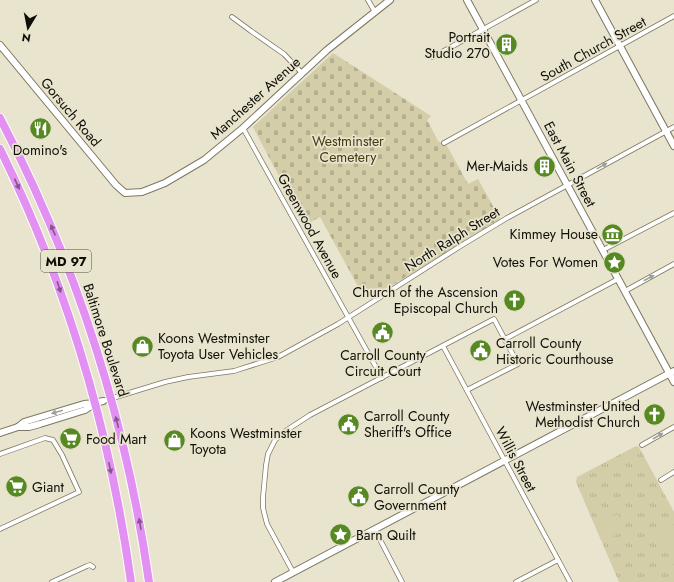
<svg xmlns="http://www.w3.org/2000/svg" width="674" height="582" font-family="Jost,sans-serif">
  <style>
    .cemetery { fill: url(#cemetery-stones) }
    .park { fill: url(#park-tufts) }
    .pitch { fill: #d3cda8 }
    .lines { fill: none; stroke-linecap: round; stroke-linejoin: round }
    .street-casing { stroke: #7c7863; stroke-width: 5.5 }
    .secondary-casing { stroke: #7c7863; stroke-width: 8 }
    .highway-casing { stroke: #fff; stroke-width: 10 }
    .street { stroke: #fff; stroke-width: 4 }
    .secondary { stroke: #fff; stroke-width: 6 }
    .highway { stroke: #e290f2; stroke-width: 8 }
    .oneway { fill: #9f9f9c }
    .oneway2 { fill: #835688 }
    .labels { text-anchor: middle; stroke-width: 3.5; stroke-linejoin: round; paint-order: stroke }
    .shield { fill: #e8e4cd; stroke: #504e42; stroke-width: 1 }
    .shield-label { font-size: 13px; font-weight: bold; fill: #0f0e07 }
    .poi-label { font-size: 14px; fill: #0f0e07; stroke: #e8e4cd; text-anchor: start }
    .street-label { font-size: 14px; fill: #0f0e07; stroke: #e8e4cd }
    .park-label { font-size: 14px; fill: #433b11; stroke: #e8e4cd }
  </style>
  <defs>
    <pattern id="cemetery-stones" width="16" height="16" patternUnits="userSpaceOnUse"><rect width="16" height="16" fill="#d3cda8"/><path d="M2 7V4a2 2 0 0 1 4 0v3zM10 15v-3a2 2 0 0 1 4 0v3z" fill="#b4af8f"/></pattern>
    <pattern id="park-tufts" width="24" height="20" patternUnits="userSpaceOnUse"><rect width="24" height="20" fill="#d3cda8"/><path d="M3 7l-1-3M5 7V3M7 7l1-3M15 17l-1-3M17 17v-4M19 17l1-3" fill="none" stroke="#b4af8f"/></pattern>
  </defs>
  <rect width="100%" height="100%" fill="#e8e4cd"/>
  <path class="cemetery" d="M333 53 431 116 427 120 438 141 447 146 468 184 478 179 500 219 391 286 364 297 320 217 305 225 253 127Z"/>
  <path class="park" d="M636 446 639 447 674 512V582H619L576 482 577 477Z"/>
  <g class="pitch">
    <path d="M618 514 625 531 617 535 610 517Z"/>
    <path d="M607 519 615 536 607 539 599 522Z"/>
    <path d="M674 527V550L667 551 660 544 657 537 660 534Z"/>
  </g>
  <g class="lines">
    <defs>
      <g id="street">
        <path d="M368 0 375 12"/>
        <path d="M232 17 251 31 284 54 301 72"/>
        <path d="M433 57 536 0"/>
        <path d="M243 128 382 378"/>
        <path d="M444 143 674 16"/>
        <path d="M603 250 674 213"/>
        <path d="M625 291 674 264"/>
        <path d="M505 339 618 279"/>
        <path d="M443 346 570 582"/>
        <path d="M103 401 165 382 188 377 234 371 278 357 338 324 459 247 507 218 674 127"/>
        <path d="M642 445 674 427"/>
        <path d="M0 454 45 438 53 440 62 455 79 492 0 529"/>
        <path d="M661 480 674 472"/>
        <path d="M375 530 402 582"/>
        <path d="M293 572 267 524 263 508V497L266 465 268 454 275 440 287 430 310 415 494 319 518 364 467 390"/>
        <path d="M52 582 87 566 90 565 93 567"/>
        <path d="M516 582 558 560"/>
      </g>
      <g id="secondary">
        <path d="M467 0 674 382"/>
        <path d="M595 0 674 146"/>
        <path d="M0 45 116 185 125 193 142 192 165 183 204 160 243 128 327 50 390 0"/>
        <path d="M18 427H29L40 424 85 410 94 404"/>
        <path d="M0 433 18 427 24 422 84 404 95 403 103 401"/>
        <path d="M275 582 674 371"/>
      </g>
      <g id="highway">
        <path d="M0 118C76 263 126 420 149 582"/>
        <path d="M0 149C67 285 110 432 131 582"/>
      </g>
    </defs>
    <use href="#street" class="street-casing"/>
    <use href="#secondary" class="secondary-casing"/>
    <use href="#highway" class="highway-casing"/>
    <use href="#street" class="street"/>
    <use href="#secondary" class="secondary"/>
    <use href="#highway" class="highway"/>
  </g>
  <defs><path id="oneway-solid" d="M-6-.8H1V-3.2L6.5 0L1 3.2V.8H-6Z"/></defs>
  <g class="oneway">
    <use href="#oneway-solid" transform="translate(602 166) rotate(-29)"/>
    <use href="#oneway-solid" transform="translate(649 278) rotate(-28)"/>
    <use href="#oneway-solid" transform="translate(57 412) rotate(164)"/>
    <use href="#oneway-solid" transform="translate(658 436) rotate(-30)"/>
  </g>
  <g class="oneway2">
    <use href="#oneway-solid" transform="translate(17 184) rotate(65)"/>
    <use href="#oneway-solid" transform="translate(53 230) rotate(-113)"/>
    <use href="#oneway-solid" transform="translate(59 287) rotate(72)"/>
    <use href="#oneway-solid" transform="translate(117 422) rotate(-104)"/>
    <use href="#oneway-solid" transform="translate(110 468) rotate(78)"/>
    <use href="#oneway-solid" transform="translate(140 524) rotate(-100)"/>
  </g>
  <defs>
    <symbol id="building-disc" viewBox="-11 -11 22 22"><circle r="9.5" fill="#568921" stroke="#e8e4cd"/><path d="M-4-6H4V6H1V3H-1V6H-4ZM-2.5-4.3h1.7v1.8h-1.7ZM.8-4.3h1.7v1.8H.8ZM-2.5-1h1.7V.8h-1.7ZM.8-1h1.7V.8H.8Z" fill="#fff"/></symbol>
    <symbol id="restaurant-disc" viewBox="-11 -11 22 22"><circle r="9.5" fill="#568921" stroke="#e8e4cd"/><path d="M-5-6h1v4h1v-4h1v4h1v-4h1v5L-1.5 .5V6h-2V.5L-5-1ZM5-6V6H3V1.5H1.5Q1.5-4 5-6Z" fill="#fff"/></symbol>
    <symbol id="museum-disc" viewBox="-11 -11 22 22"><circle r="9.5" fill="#568921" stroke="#e8e4cd"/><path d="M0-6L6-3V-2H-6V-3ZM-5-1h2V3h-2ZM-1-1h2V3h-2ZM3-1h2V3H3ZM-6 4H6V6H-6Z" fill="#fff"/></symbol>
    <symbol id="sight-disc" viewBox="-11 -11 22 22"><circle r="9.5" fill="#568921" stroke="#e8e4cd"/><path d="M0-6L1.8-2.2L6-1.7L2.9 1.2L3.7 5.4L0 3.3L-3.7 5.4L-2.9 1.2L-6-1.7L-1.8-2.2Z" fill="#fff"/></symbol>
    <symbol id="church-disc" viewBox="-11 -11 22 22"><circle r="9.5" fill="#568921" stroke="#e8e4cd"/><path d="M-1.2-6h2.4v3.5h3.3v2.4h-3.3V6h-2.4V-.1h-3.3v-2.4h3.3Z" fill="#fff"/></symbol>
    <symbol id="civic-disc" viewBox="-11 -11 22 22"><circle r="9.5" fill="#568921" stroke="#e8e4cd"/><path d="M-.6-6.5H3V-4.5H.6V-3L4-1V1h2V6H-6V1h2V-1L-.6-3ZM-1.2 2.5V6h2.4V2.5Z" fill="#fff"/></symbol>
    <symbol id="shop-disc" viewBox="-11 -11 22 22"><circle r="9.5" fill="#568921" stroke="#e8e4cd"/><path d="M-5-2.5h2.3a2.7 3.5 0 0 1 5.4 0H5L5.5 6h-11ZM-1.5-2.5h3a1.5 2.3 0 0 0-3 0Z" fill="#fff"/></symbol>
    <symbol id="supermarket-disc" viewBox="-11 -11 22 22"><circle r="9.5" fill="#568921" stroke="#e8e4cd"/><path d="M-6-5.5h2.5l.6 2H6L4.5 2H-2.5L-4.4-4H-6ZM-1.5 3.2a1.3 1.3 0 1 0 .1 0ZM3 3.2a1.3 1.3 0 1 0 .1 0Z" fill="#fff"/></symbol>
  </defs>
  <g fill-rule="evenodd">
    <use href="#building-disc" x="494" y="32" width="25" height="25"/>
    <use href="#restaurant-disc" x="28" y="116" width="25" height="25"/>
    <use href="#building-disc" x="532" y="154" width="25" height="25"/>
    <use href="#museum-disc" x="600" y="222" width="25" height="25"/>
    <use href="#sight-disc" x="602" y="250" width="25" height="25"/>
    <use href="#church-disc" x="502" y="288" width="25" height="25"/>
    <use href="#civic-disc" x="370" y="320" width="25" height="25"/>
    <use href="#shop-disc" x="130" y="334" width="25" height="25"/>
    <use href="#civic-disc" x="468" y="338" width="25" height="25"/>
    <use href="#church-disc" x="642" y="402" width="25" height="25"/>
    <use href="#civic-disc" x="336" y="412" width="25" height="25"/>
    <use href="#supermarket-disc" x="58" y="426" width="25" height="25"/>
    <use href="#shop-disc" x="162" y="428" width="25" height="25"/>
    <use href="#supermarket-disc" x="4" y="474" width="25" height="25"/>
    <use href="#civic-disc" x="346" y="484" width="25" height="25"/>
    <use href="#sight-disc" x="328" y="522" width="25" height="25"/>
  </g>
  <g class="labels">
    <rect class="shield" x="41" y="250" width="50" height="22" rx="3"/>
    <g class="shield-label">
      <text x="66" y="266">MD 97</text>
    </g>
    <g class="poi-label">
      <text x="490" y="42" text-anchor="end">Portrait<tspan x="490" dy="16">Studio 270</tspan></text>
      <text x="40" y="155" text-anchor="middle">Domino's</text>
      <text x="528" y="171" text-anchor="end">Mer-Maids</text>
      <text x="598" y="239" text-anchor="end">Kimmey House</text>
      <text x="598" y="267" text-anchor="end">Votes For Women</text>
      <text x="498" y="297" text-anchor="end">Church of the Ascension<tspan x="498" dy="16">Episcopal Church</tspan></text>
      <text x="158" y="343">Koons Westminster<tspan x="158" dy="16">Toyota User Vehicles</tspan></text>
      <text x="496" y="348">Carroll County<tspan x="496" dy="16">Historic Courthouse</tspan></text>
      <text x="383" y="360" text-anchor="middle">Carroll County<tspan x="383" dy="16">Circuit Court</tspan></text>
      <text x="640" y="411" text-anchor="end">Westminster United<tspan x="640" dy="16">Methodist Church</tspan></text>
      <text x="364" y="421">Carroll County<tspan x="364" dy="16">Sheriff's Office</tspan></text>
      <text x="190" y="438">Koons Westminster<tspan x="190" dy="16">Toyota</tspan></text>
      <text x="86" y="444">Food Mart</text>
      <text x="32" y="492">Giant</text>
      <text x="374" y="494">Carroll County<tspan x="374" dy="16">Government</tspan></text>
      <text x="356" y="540">Barn Quilt</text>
    </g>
    <g class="street-label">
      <text transform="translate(593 49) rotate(-29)" y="5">South Church Street</text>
      <text transform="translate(255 98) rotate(-42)" y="5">Manchester Avenue</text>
      <text transform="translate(71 112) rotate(50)" y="5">Gorsuch Road</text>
      <text transform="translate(570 164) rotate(62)" y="5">East Main Street</text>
      <text transform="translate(310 226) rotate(61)" y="5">Greenwood Avenue</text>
      <text transform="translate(452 239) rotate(-32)" y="5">North Ralph Street</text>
      <text transform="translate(106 340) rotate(72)" y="5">Baltimore Boulevard</text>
      <text transform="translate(516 459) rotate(62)" y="5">Willis Street</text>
    </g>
    <g class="park-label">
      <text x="348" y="146">Westminster<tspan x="348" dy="16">Cemetery</tspan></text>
    </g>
  </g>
  <g transform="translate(28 28) rotate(190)" stroke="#e8e4cd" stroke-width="3" paint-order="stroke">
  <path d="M0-3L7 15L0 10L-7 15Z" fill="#0f0e07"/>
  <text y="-6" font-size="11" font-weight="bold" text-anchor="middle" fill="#0f0e07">N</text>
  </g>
</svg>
